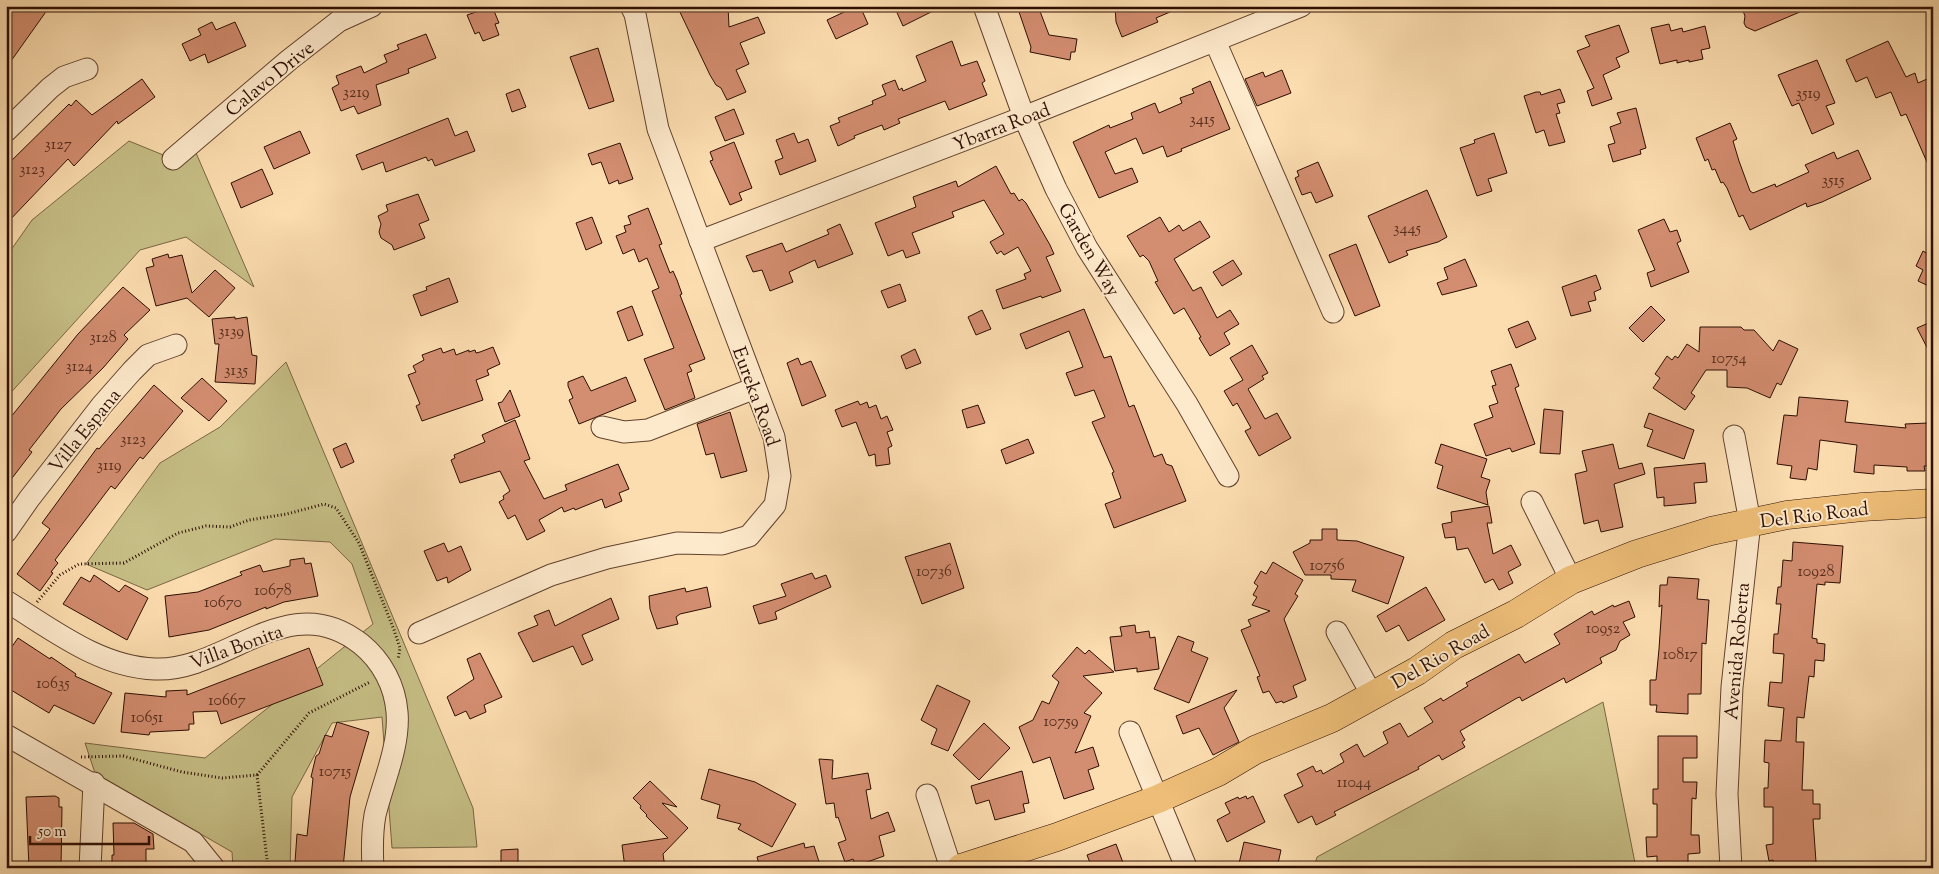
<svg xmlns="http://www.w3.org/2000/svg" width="1939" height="874" font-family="'Sorts Mill Goudy',serif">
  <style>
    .green { fill: #c6bf86; stroke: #7a6644 }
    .building { fill: #d38d70; stroke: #2d0e02 }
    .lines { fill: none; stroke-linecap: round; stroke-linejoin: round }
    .minor-casing { stroke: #61422d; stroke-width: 23 }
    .major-casing { stroke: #2d0e02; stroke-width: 29 }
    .path { stroke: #2d0e02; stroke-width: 3; stroke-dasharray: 1 2.5; stroke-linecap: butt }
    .minor { stroke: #fde9cb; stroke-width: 21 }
    .major { stroke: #eebe78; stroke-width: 28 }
    .labels { text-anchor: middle; stroke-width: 4; stroke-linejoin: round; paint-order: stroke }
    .number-label { font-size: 16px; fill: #562e1e }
    .street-label { font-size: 19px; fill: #2d0e02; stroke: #fde9cb }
  </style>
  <rect width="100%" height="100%" fill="#fcddaf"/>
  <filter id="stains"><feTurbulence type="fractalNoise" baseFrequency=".004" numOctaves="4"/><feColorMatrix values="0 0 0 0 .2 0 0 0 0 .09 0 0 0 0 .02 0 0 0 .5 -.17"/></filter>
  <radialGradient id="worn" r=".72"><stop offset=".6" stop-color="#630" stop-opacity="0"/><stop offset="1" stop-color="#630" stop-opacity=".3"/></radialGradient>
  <g class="green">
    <path d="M190 139 254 287 186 237 140 250 6 398V257L32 220 129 141 173 159Z"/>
    <path d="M286 362 473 808 477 847 392 848 382 717 332 723 292 797 290 868H233L232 852 95 773 85 743 205 758 373 624 352 564 330 542 275 539 147 590 86 564 160 463 220 427Z"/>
    <path d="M1603 702 1636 868H1314L1317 857Z"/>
  </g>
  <g class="building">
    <path d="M6 6H50L6 68Z"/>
    <path d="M474 6H492L499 23 495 24 499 35 483 41 479 32 475 34 467 15 476 12Z"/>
    <path d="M677 6H728L729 27 758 17 765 33 740 43 749 64 736 70 746 92 727 100 721 88 716 85 710 75Z"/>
    <path d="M857 6H860L868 24 836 39 827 20Z"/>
    <path d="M894 6H943L903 26Z"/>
    <path d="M1017 6H1038L1049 35 1077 39 1075 52H1071L1070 60 1030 52 1031 47Z"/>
    <path d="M1115 6H1184L1156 18 1158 22 1122 37 1116 22Z"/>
    <path d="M1741 6H1814L1755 31 1746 27 1744 23 1745 16Z"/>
    <path d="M212 22 216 30 235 22 246 46 208 63 205 54 190 61 182 44 201 35 198 29Z"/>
    <path d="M1669 24 1671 31 1682 28 1683 32 1705 26 1710 48 1701 50 1703 59 1689 62V60L1677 63V60L1660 64 1651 28Z"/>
    <path d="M1619 25 1629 52 1616 58 1620 67 1603 75 1612 99 1592 106 1587 91 1594 88 1577 51 1590 46 1585 36Z"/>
    <path d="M426 34 436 58 408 69 409 73 376 85 381 105 358 114 354 106 341 111 332 88 339 84 336 76 361 66 364 73 387 62 384 55 399 49 397 45Z"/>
    <path d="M952 41 961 66 977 61 985 81 982 83 987 95 949 110 945 101 898 119 900 123 884 130 882 125 854 136 855 138 838 146 830 126 840 122 838 118 873 104 872 101 886 95 882 85 895 80 899 90 902 88 903 91 926 81 916 56Z"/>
    <path d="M1888 41 1906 77 1915 73 1918 83 1927 79 1933 92V176L1906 114 1901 116 1891 92 1876 98 1867 77 1856 82 1846 60Z"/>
    <path d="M598 48 614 101 589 109 570 57Z"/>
    <path d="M1817 60 1835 103 1826 106 1834 124 1812 134 1799 103 1792 106 1778 75Z"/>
    <path d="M1282 70 1291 93 1257 106 1245 79 1263 72 1265 77Z"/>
    <path d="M142 79 155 97 118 124 117 121 74 166 68 159 6 224V166L69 104 71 106 76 100 92 115Z"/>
    <path d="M1210 81 1230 129 1181 149 1182 151 1167 157 1163 146 1143 154 1136 138 1105 152 1115 174 1132 168 1138 182 1099 198 1073 142 1109 125 1110 128 1133 119 1131 113 1155 103 1159 113 1182 103 1180 98 1194 93 1192 89Z"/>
    <path d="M519 89 526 107 512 112 506 94Z"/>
    <path d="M1560 89 1565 102 1557 104 1560 113 1556 114 1565 142 1549 146 1544 130 1536 133 1524 96 1536 92H1540L1541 95Z"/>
    <path d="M1636 108 1646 148 1640 150 1641 154 1613 162 1608 145 1615 143 1610 127 1621 123 1617 113Z"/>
    <path d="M734 109 744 134 725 141 715 117Z"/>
    <path d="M448 118 455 136 467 131 475 151 435 166 432 159 428 161 426 157 386 172 383 162 362 170 356 155Z"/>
    <path d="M1730 123 1737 139 1733 141 1739 161 1750 191 1753 193 1775 184 1776 187 1809 172 1805 165 1834 152 1837 159 1858 150 1871 179 1822 202 1807 207 1806 203 1750 230 1743 215 1739 217 1727 188 1723 182 1721 183 1715 169 1712 170 1708 159 1705 161 1696 138Z"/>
    <path d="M300 131 310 153 274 169 264 147Z"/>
    <path d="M794 133 798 143 808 139 816 161 780 175 775 161 783 158 776 140Z"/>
    <path d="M1494 133 1507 173 1488 179 1492 191 1477 196 1460 148 1475 143 1474 140Z"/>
    <path d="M734 142 752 188 739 193 742 200 730 205 710 161 713 160 710 152Z"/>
    <path d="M620 143 633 179 619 184 618 180 609 184 601 162 592 165 588 154Z"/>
    <path d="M1318 162 1333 196 1316 203 1311 192 1302 195 1295 178 1299 176 1297 171Z"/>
    <path d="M996 166 1011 194 1014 193 1019 201 1022 199 1026 203 1050 245 1054 254 1046 257 1061 291 1042 298 1041 296 1003 309 996 290 1026 279 1024 274 1031 271 1018 247 1004 255 1001 251 997 254 990 242 1004 234 984 200 952 212 954 217 912 233 920 253 906 258 903 250 888 256 875 223 916 207 913 197 956 181 958 187Z"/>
    <path d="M262 169 273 194 241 208 231 183Z"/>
    <path d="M1427 190 1447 237 1438 242 1406 251 1408 255 1389 263 1368 216Z"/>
    <path d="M418 194 429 220 419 224 425 238 394 250 392 245 381 238 379 232 381 224 378 216 388 211 386 205Z"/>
    <path d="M648 208 662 244 659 245 670 273 673 271 677 280 682 294 680 295 705 359 689 365 692 371 687 373 695 398 665 410 644 359 674 348 652 291 659 288 647 258 639 262 634 249 623 254 616 236 626 232 624 226 631 224 628 216Z"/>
    <path d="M592 217 602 243 586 250 576 223Z"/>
    <path d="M1160 217 1169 232 1179 225 1183 231 1200 221 1210 237 1174 259 1193 291 1201 287 1217 318 1230 310 1239 324 1224 333 1230 344 1210 356 1199 338 1201 337 1184 308 1174 314 1155 282 1158 281 1149 261 1143 255 1140 257 1127 236Z"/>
    <path d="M1664 219 1670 232 1677 230 1681 241 1677 243 1689 272 1651 287 1647 273 1655 270 1638 230Z"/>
    <path d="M840 224 853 254 818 268 815 260 789 272 793 282 770 291 762 270 753 272 746 256 782 243 786 252 829 234 827 230Z"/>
    <path d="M1356 244 1380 306 1355 316 1329 255Z"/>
    <path d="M1933 250V288L1918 281 1923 270 1916 266 1923 251 1930 255Z"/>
    <path d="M168 254 169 258 182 255 192 293 215 270 235 288 209 317 187 298 156 306 146 268 154 266 152 259Z"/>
    <path d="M1465 259 1477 286 1442 295 1437 283 1448 279 1444 268Z"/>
    <path d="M1233 260 1242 274 1222 286 1213 272Z"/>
    <path d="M1596 275 1601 289 1594 292 1596 300 1588 302 1591 311 1571 316 1562 287Z"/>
    <path d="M449 278 458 302 421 316 413 295 427 290 426 287Z"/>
    <path d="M900 284 906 301 888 308 881 291Z"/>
    <path d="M123 287 150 310 124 335 128 339 103 368 61 409 29 450 32 452 6 486V423L78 334Z"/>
    <path d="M632 306 643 335 628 341 617 312Z"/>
    <path d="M1651 306 1665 320 1643 342 1629 328Z"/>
    <path d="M1084 309 1104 358 1111 356 1129 407 1134 405 1154 457 1162 454 1166 464 1172 466 1186 501 1114 528 1105 504 1121 498 1112 473 1114 472 1092 422 1105 417 1094 390 1075 396 1066 373 1083 367 1069 331 1026 349 1020 334Z"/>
    <path d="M982 310 991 329 976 335 968 317Z"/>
    <path d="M235 317V319L247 317 252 355 257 356 255 384 215 382 219 344H215L212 319Z"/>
    <path d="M1528 321 1536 339 1516 348 1508 329Z"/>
    <path d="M1933 321V359L1917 328Z"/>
    <path d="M1700 327H1741L1744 330H1754L1773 351 1779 340 1798 349 1781 385 1777 383 1770 398 1747 388 1727 387V370H1706L1691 393 1695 396 1685 410 1653 388 1660 378 1655 374 1667 356 1672 360 1675 356 1678 358 1687 344 1699 352Z"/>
    <path d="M1252 345 1268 373 1262 376 1264 379 1248 389 1265 419 1277 413 1291 438 1259 456 1245 431 1251 428 1237 403 1233 406 1224 391 1243 380 1230 358Z"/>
    <path d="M493 347 500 364 487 370 489 375 476 380 483 400 422 421 416 406 420 404 408 375 416 372 413 366 424 360 422 355 441 348 443 353 454 349 456 355 469 350V352L475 350 476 353 480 352Z"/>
    <path d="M915 349 921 363 906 369 901 356Z"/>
    <path d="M798 358 801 365 811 361 826 396 802 406 787 363Z"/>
    <path d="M1511 364 1519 386 1515 388 1535 444 1512 452 1510 448 1486 456 1474 424 1493 417 1489 406 1498 403 1492 386 1496 385 1491 371Z"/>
    <path d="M583 376 591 391 626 377 636 401 579 424 569 400 573 398 568 386V382Z"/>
    <path d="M202 378 227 401 209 421 181 398Z"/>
    <path d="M154 385 183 411 143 459 140 457 115 489 111 486 55 560 58 563 51 572 53 573 40 591 17 574 50 529 42 523 97 448 99 449Z"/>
    <path d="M510 390 520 416 505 422 498 403 502 402Z"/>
    <path d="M1799 397 1848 401 1845 422 1906 428 1905 424 1928 423 1929 431H1933V466H1924L1925 471H1907V467L1874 465V474L1854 472 1857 445 1820 440 1817 470 1808 468 1806 480 1790 478 1792 466 1777 464 1784 415 1797 416Z"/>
    <path d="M858 401 860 405 867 402 869 408 876 405 881 419 887 416 893 430 887 432 892 446 888 448 890 464 876 466 875 454 869 456 856 422 842 427 835 410Z"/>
    <path d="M978 405 985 423 967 428 962 410Z"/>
    <path d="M1544 409 1563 411 1560 454 1540 453Z"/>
    <path d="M730 412 747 471 721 478 714 453 706 455 697 424Z"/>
    <path d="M1649 413 1694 430 1684 459 1647 446 1653 430 1644 427Z"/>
    <path d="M515 420 530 459 524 461 544 499 567 490 565 485 618 464 629 489 619 493 622 501 605 508 602 499 575 510 574 508 564 512 562 507 539 520 545 531 527 540 515 515 508 519 499 502 504 499 503 496 510 491 500 471 460 483 451 460 455 458 454 455 485 442 482 435Z"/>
    <path d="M1028 439 1034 453 1006 464 1001 450Z"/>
    <path d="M346 443 354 462 341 468 333 449Z"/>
    <path d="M1441 444 1487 459 1481 477 1490 480 1486 492 1488 505 1437 488 1443 466 1435 463Z"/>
    <path d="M1613 444 1619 469 1642 463 1645 474 1614 484 1623 527 1601 532 1598 520 1584 524 1575 474 1587 471 1582 451Z"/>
    <path d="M1705 463 1707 482 1694 483 1696 503 1664 506V497L1657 498 1654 468Z"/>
    <path d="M1489 506 1492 523H1487L1493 554 1511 545 1521 565 1508 572 1513 583 1499 590 1493 579 1485 583 1468 548 1457 550 1455 537 1445 538 1442 524 1452 522 1451 512Z"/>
    <path d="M1322 529H1337V540L1357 541 1404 557 1388 604 1352 591 1356 580 1331 579V575H1305L1293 552 1310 543V540H1322Z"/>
    <path d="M1793 542 1843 546 1840 583 1825 582V585L1817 584 1812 638 1817 639V643L1825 644 1824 661 1815 660 1814 677 1809 676 1804 718 1797 717 1796 742H1804L1802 790H1813V804H1820V819H1813L1816 862 1808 863 1809 868H1774L1773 860 1769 861 1766 845 1773 844V807H1764V788H1768L1769 763 1764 762 1765 740 1781 741 1784 708 1768 706 1770 682 1782 683 1784 654 1773 653 1774 634H1778L1781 604H1776L1778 587H1781L1783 560 1792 561Z"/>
    <path d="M444 543 448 552 461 546 471 570 448 583 447 577 437 581 424 551Z"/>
    <path d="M950 543 964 588 922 604 905 557Z"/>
    <path d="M304 558 305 564 311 563 318 596 284 602 266 609V607L209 630 169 637 165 596 198 592 242 575 240 572 260 565 263 572 290 566V560Z"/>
    <path d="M1273 562 1303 580 1295 594 1298 596 1284 619 1306 680 1293 686 1297 697 1283 703 1282 701 1276 703 1269 691 1263 693 1257 677 1260 676 1241 630 1251 626 1248 620 1270 611 1252 605 1257 597 1253 595 1258 586 1254 583 1261 571 1266 574Z"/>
    <path d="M812 573 815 579 826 575 831 587 775 612 777 619 759 624 753 606 786 596 781 584Z"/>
    <path d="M94 575 119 592 125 585 148 598 127 640 63 604 81 577 90 582Z"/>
    <path d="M1668 577 1699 579 1697 599 1709 600 1706 644 1702 643 1701 694H1688V714L1656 712 1657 705H1650V680H1656L1659 649 1662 605 1659 607 1660 585H1667Z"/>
    <path d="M707 587 711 607 680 614 676 617 678 624 657 629 650 609 649 596 685 588 686 592Z"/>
    <path d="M1426 587 1445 620 1408 641 1399 625 1386 632 1377 616Z"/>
    <path d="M611 598 619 619 582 635 593 660 582 665 573 646 533 662 518 633 538 625 534 616 549 610 555 626Z"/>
    <path d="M1629 601 1635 617 1623 622 1630 635 1620 641 1616 650 1600 658 1602 663 1566 683 1564 678 1522 701 1520 697 1517 698 1460 731 1465 740 1462 742 1465 747 1442 760 1439 755 1418 767 1419 769 1334 812 1336 815 1316 825 1312 816 1298 823 1284 795 1303 786 1297 774 1313 766 1316 772 1321 770 1323 774 1344 762 1340 754 1357 744 1364 757 1388 743 1383 732 1400 723 1408 737 1433 722 1424 708 1441 698 1443 701 1468 686 1466 683 1519 654 1525 663 1560 644 1554 634 1592 611 1594 615 1613 605 1614 607Z"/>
    <path d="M1135 625 1136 633 1149 631 1150 638 1155 637 1159 669 1137 672V668L1115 671 1110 637 1122 636 1120 627Z"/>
    <path d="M1178 636 1194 642 1191 651 1208 658 1189 703 1154 689Z"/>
    <path d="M18 638 50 659 51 657 76 674 75 676 112 693 94 724 54 705 49 713 6 687V655Z"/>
    <path d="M1077 647 1085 654 1089 650 1114 672 1083 676 1102 693 1084 713 1091 716 1075 753 1093 747 1099 766 1088 770 1094 789 1064 799 1050 757 1033 763 1019 727 1033 720 1042 701 1049 704 1059 682 1052 676Z"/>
    <path d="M309 648 323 685 221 724 217 711 193 712 194 724H189V730L150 732 149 735 121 732 125 693 166 697V691L187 690V695Z"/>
    <path d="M480 653 502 697 484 705 486 712 470 719 466 711 455 716 447 697 474 679 467 659Z"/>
    <path d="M937 685 970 701 948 751 931 744 937 729 921 720Z"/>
    <path d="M1237 690 1224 708 1239 742 1213 755 1199 728 1183 734 1176 716Z"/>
    <path d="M337 722 369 732 350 797 343 868 295 862 297 834 307 836 313 778 311 777 316 756 319 754 325 735 332 737Z"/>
    <path d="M984 723 1010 748 979 780 953 755Z"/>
    <path d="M1658 736H1697V758H1683V782H1697L1696 799 1692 798 1691 835H1699L1700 853 1688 854V868H1657V856L1647 857 1646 837H1657V804H1653V789H1658Z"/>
    <path d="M819 759 833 760 832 779 868 773 871 789 866 790 871 819 888 812 895 831 879 836 884 856 856 866 853 859 845 862 838 843 846 840 838 817 836 818 834 803 826 804Z"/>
    <path d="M709 769 755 782 796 804 772 847 738 829 741 824 717 818 720 805 701 799Z"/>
    <path d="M1022 771 1029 803 1023 804 1025 812 995 820 989 800 976 804 971 786Z"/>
    <path d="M650 781 677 807 662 803 688 828 663 854 665 868H625L622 845 668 838 646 816 647 815 640 808 641 806 633 798Z"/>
    <path d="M55 796 59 798V807H62L61 868H29L26 797Z"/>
    <path d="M1246 796 1247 799 1253 796 1265 822 1227 842 1217 820 1230 813 1225 803 1238 797 1239 799Z"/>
    <path d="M113 823H134L153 834 154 849H146V868H112V855H114Z"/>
    <path d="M1244 842 1281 850 1277 868H1238Z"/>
    <path d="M804 843 805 848 814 846 821 868H760L757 857Z"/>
    <path d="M1116 844 1125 868H1092L1087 855Z"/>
    <path d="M518 849V868H501V850Z"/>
  </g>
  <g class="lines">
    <defs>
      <g id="minor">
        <path d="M984 6 1024 117 1056 189 1087 248 1187 404 1228 476"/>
        <path d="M1215 41 1333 312"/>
        <path d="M6 131 50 88 64 77 87 69"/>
        <path d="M173 159 289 60 339 21 372 6"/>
        <path d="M700 241 1024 117 1301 6"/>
        <path d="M602 427 624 432 648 430 755 388"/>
        <path d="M1532 502 1571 580"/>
        <path d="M6 532 29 499 102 405 132 371 148 355 176 345"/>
        <path d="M6 601C52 629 99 667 155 669 227 672 288 586 361 644 382 661 395 686 397 712 400 746 383 782 375 815 372 832 372 850 373 868"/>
        <path d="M1337 632 1372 695"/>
        <path d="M419 633 551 575 607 558 677 543 722 544 749 536 775 505 780 476 774 437 658 129 635 14 631 6"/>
        <path d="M1130 732 1186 867"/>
        <path d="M6 735 193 842 214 868"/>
        <path d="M927 795 951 868"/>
        <path d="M90 868 94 783"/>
        <path d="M1731 868 1727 794 1732 687 1750 522 1734 436"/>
      </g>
      <path id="major" d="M961 868 1057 837 1158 799 1218 772 1255 750 1332 718 1417 671 1454 645 1516 614 1571 580 1637 554 1711 531 1787 515 1862 507 1933 503"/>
    </defs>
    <use href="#minor" class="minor-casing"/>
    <use href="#major" class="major-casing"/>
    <g class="path">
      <path d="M37 602 60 575 79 564 124 563 178 533 206 526 230 527 249 520 287 514 324 504 336 508 359 543 394 630 400 648 398 660"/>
      <path d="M81 757 123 756 182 772 222 778 257 775 268 868"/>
      <path d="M257 775 309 713 370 682"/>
    </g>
    <use href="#minor" class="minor"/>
    <use href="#major" class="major"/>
  </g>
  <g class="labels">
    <g class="number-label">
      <text x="356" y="97">3219</text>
      <text x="1808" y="98">3519</text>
      <text x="1202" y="124">3415</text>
      <text x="58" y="149">3127</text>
      <text x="32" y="174">3123</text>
      <text x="1833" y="185">3515</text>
      <text x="1407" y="233">3445</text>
      <text x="231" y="336">3139</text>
      <text x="103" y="342">3128</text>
      <text x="1729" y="363">10754</text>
      <text x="79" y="371">3124</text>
      <text x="236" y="375">3135</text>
      <text x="133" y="444">3123</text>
      <text x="109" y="470">3119</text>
      <text x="1327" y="570">10756</text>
      <text x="934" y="576">10736</text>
      <text x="1816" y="576">10928</text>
      <text x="273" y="595">10678</text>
      <text x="223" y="607">10670</text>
      <text x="1603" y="633">10952</text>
      <text x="1680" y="659">10817</text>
      <text x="53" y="688">10635</text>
      <text x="227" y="705">10667</text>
      <text x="147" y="722">10651</text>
      <text x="1061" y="726">10759</text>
      <text x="335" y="776">10715</text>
      <text x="1354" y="787">11044</text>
    </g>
    <g class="street-label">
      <text transform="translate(269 78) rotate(-39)" y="7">Calavo Drive</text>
      <text transform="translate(1001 126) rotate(-21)" y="7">Ybarra Road</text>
      <text transform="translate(1090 249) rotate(60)" y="7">Garden Way</text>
      <text transform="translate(757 396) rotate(70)" y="7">Eureka Road</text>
      <text transform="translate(84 430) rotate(-51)" y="7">Villa Espana</text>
      <text transform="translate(1814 514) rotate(-7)" y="7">Del Rio Road</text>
      <text transform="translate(236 646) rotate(-20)" y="7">Villa Bonita</text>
      <text transform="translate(1736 651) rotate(-85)" y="7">Avenida Roberta</text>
      <text transform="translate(1440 656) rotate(-30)" y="7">Del Rio Road</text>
    </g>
  </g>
  <rect width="1939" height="874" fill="none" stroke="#fcddaf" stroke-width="25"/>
  <rect x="8" y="8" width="1924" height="859" fill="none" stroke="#2d0e02" stroke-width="2.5"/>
  <rect x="12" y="12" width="1914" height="849" fill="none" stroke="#2d0e02"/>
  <path d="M30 836v8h119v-8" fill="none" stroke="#2d0e02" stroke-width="2.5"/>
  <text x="38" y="836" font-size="15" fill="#2d0e02" stroke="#fde9cb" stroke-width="4" paint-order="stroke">50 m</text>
  <rect width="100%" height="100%" filter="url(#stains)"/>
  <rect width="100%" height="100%" fill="url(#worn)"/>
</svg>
